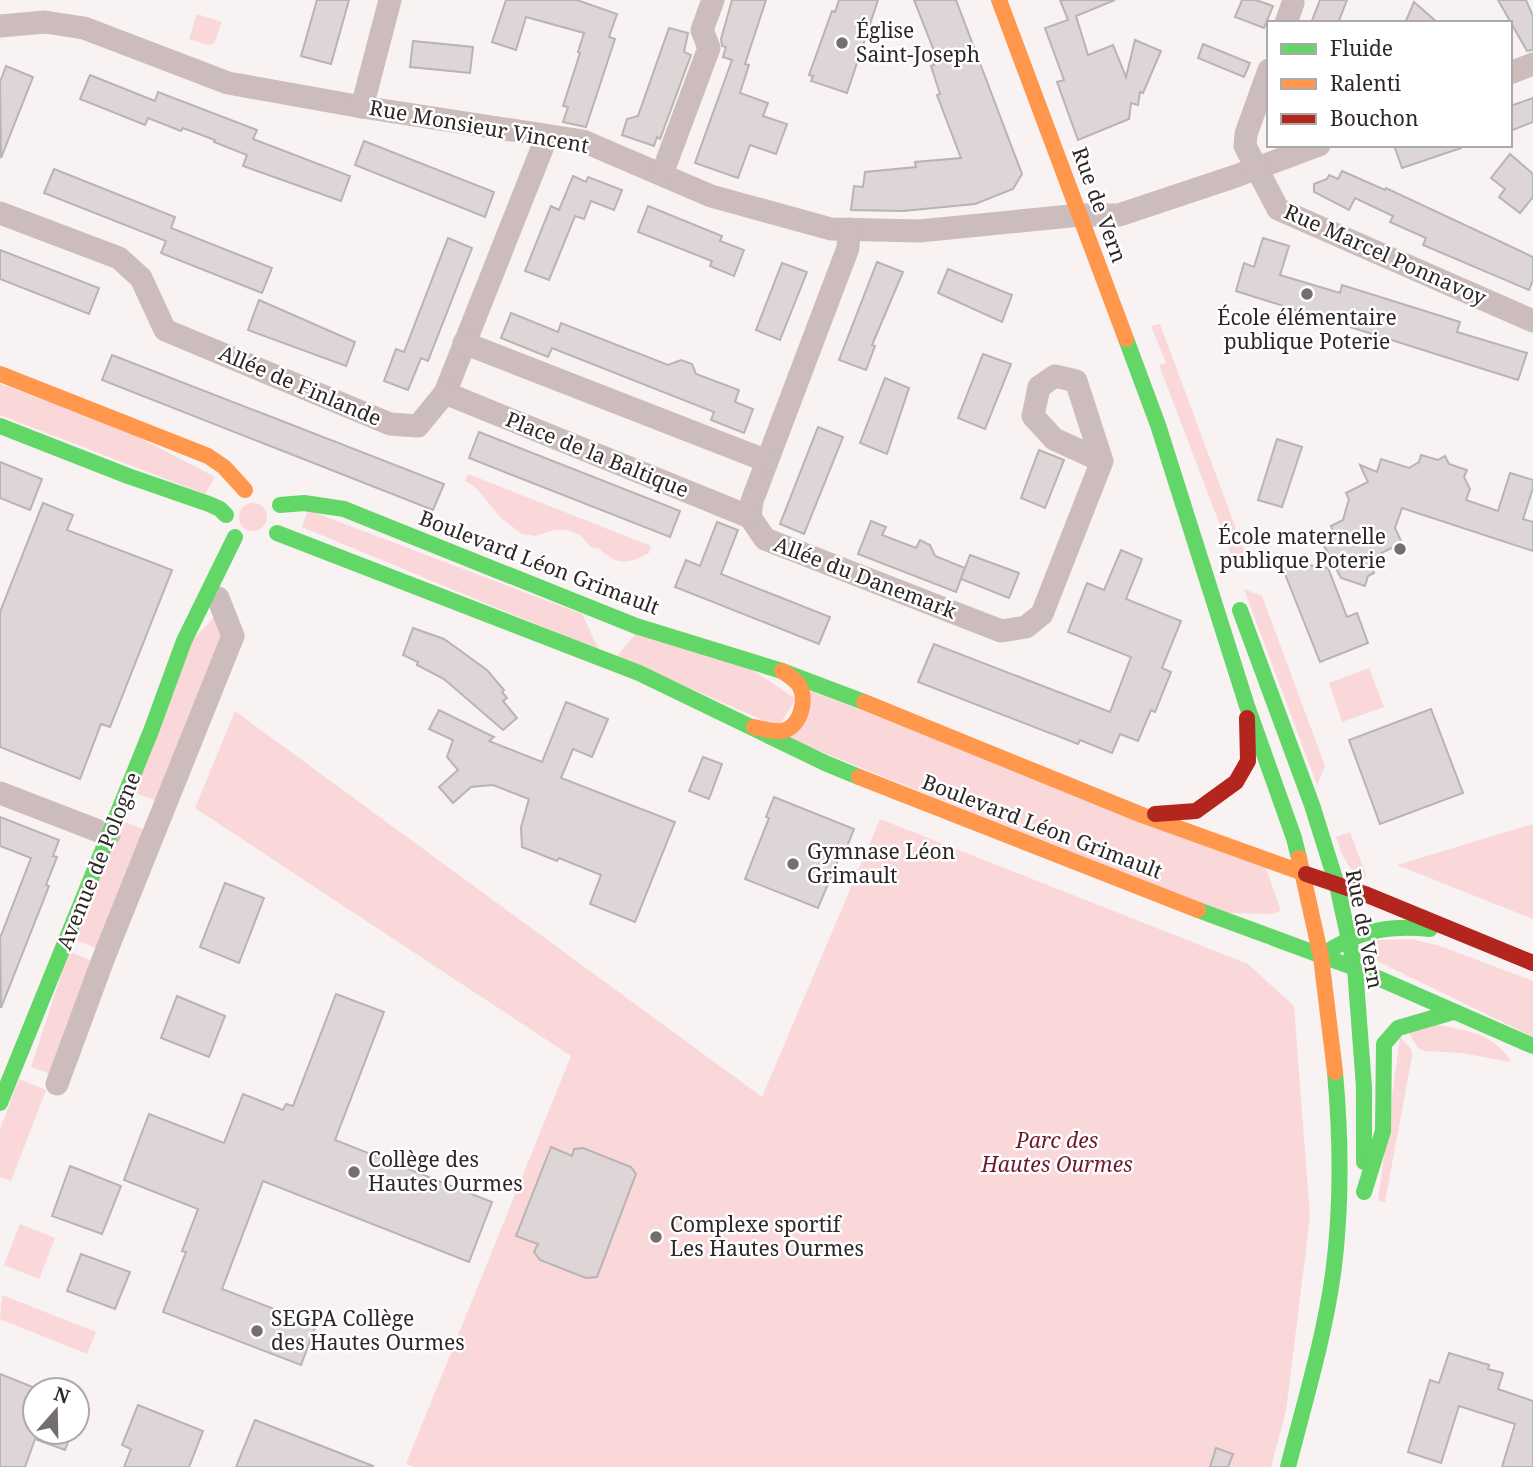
<svg xmlns="http://www.w3.org/2000/svg" width="1533" height="1467" font-family="'Noto Serif',serif">
  <style>
    .green { fill: #fad8da }
    .building { fill: #ded6d6; stroke: #b9b3b3; stroke-width: 2 }
    .lines { fill: none; stroke-linecap: round; stroke-linejoin: round }
    .street { stroke: #cdbcbc; stroke-width: 23 }
    .fast { stroke: #63d668; stroke-width: 16 }
    .slow { stroke: #ff974d; stroke-width: 16 }
    .jam { stroke: #b3261e; stroke-width: 16 }
    .poi-dot { fill: #756e6e; stroke: #fff; stroke-width: 2.5 }
    .labels { text-anchor: middle; stroke-width: 5; stroke-linejoin: round; paint-order: stroke }
    .poi-label { font-size: 21px; fill: #2f2727; stroke: #fff; text-anchor: start }
    .street-label { font-size: 21px; fill: #2f2727; stroke: #fff }
    .park-label { font-size: 21px; font-style: italic; fill: #6e192a; stroke: #fff }
  </style>
  <rect width="100%" height="100%" fill="#f8f2f2"/>
  <g class="green">
    <path d="M197 14 222 22 214 43 208 45 189 39Z"/>
    <path d="M1160 324 1248 561V567L1240 569 1236 567 1159 365 1166 363 1151 326Z"/>
    <path d="M0 384 119 427 215 477 205 494 0 415Z"/>
    <path d="M468 474 651 546 649 553C626 565 616 565 598 548H592L580 535 568 530H554L536 536 522 534 501 518 475 487 465 481Z"/>
    <circle cx="253" cy="517" r="14"/>
    <path d="M308 510 582 614 599 650 302 527Z"/>
    <path d="M1244 589 1262 596 1325 766 1317 785Z"/>
    <path d="M221 610 226 630 160 802 132 792 190 643Z"/>
    <path d="M637 632 745 665 796 699 778 727 617 656Z"/>
    <path d="M1369 668 1384 707 1342 722 1329 683Z"/>
    <path d="M809 690 1266 868 1281 911 1271 914 1226 913 784 737Z"/>
    <path d="M235 711 762 1097 880 819 1248 964 1294 1006 1310 1217 1286 1411 1271 1467H413L406 1464 571 1056 195 808Z"/>
    <path d="M120 820 148 831 101 950 73 939Z"/>
    <path d="M1533 824V919L1397 865Z"/>
    <path d="M1350 832 1366 875 1364 879C1347 870 1342 854 1336 837Z"/>
    <path d="M1412 939 1440 946 1533 981V1037L1377 961 1376 940Z"/>
    <path d="M69 951 96 963 50 1074 31 1067Z"/>
    <path d="M1433 1024C1461 1029 1496 1033 1511 1062L1461 1053 1425 1051 1417 1047 1408 1031Z"/>
    <path d="M1400 1037 1411 1049 1412 1056 1385 1202 1378 1201Z"/>
    <path d="M19 1079 46 1090 11 1181 0 1177V1129Z"/>
    <path d="M20 1224 55 1238 39 1279 4 1265Z"/>
    <path d="M2 1295 96 1332 87 1354 0 1319Z"/>
  </g>
  <g class="building">
    <path d="M317 0H349L331 64 301 56Z"/>
    <path d="M506 0H577L617 14 609 37 615 39 586 127 563 122 568 107 563 106 580 53 578 52 584 33 526 17 516 50 492 42Z"/>
    <path d="M732 0H766L745 64 749 65 740 93 768 103 763 116 787 124 776 154 750 145 738 178 695 163 732 60 723 57 726 47 722 46 721 39Z"/>
    <path d="M839 0H878L847 93 811 81 813 76 809 75 832 11 835 12Z"/>
    <path d="M914 0H956L1022 174 1013 189 975 204 903 211 851 210 854 186 863 187 865 172 916 167 915 162 961 158 937 95 940 94 931 66 934 65 932 58 936 56Z"/>
    <path d="M1060 0H1115L1076 16 1088 55 1113 45 1126 77 1135 40 1161 51 1143 93 1140 92 1138 105 1131 103 1129 119 1078 140 1057 82 1064 80 1045 28 1068 20Z"/>
    <path d="M1242 0H1256L1273 6 1264 28 1235 17Z"/>
    <path d="M1320 0H1347L1338 23H1311Z"/>
    <path d="M1498 0H1526L1533 16V50L1527 51Z"/>
    <path d="M1414 2 1438 23H1405Z"/>
    <path d="M669 28 688 33 684 52 691 55 660 139 657 137 654 146 622 135 627 119 638 116Z"/>
    <path d="M413 41 473 47 470 73 410 67Z"/>
    <path d="M1203 44 1250 63 1244 77 1198 58Z"/>
    <path d="M6 66 33 77 1 158 0 82Z"/>
    <path d="M90 75 155 101 158 92 257 130 253 139 350 176 341 201 243 166 247 155 214 142 215 140 183 128 181 131 148 118 145 125 80 99Z"/>
    <path d="M1533 98V122L1510 131V106Z"/>
    <path d="M364 141 494 192 485 217 355 165Z"/>
    <path d="M1394 145H1460L1461 148 1402 168Z"/>
    <path d="M1510 154 1533 174V197L1520 213 1499 197 1505 189 1491 178Z"/>
    <path d="M54 169 175 217 171 228 272 268 262 293 161 253 166 241 44 193Z"/>
    <path d="M1342 171 1385 190 1386 188 1533 257V280L1529 290 1423 245 1426 238 1390 222 1393 216 1355 198 1349 210 1314 192V184L1327 179 1329 175 1338 179Z"/>
    <path d="M573 176 586 182 588 177 622 190 614 210 591 201 584 219 575 216 549 280 525 271 551 206 559 210Z"/>
    <path d="M648 206 722 236 720 241 744 250 734 276 710 266 712 261 638 232Z"/>
    <path d="M448 238 472 248 428 361 421 358 408 390 384 381 396 349 404 352Z"/>
    <path d="M1263 238 1289 246 1280 275 1340 293 1342 285 1460 322 1457 332 1527 353 1518 380 1236 291 1244 263 1254 267Z"/>
    <path d="M0 250 99 288 89 314 0 279Z"/>
    <path d="M877 262 903 272 872 345 875 346 866 370 839 360Z"/>
    <path d="M782 263 807 272 780 340 756 330Z"/>
    <path d="M948 269 1012 295 1002 322 938 293Z"/>
    <path d="M259 300 355 342 346 366 248 330Z"/>
    <path d="M511 313 558 332 561 323 668 365 681 360 692 364 696 374 739 390 735 402 753 409 744 433 711 420 714 412 552 348 548 357 501 338Z"/>
    <path d="M983 354 1011 364 985 429 958 418Z"/>
    <path d="M112 355 444 484 433 510 102 380Z"/>
    <path d="M885 378 909 388 887 454 860 443Z"/>
    <path d="M818 427 843 437 804 534 780 524Z"/>
    <path d="M479 432 680 511 670 537 469 458Z"/>
    <path d="M1277 439 1302 447 1282 507 1258 500Z"/>
    <path d="M1039 450 1064 460 1045 508 1021 498Z"/>
    <path d="M1421 455 1438 460 1445 456 1449 464 1467 470 1464 477 1470 489 1466 500 1498 511 1510 473 1533 480V488L1523 519 1533 522V551L1402 508 1395 528 1402 543 1369 559 1374 573 1368 576 1365 586 1341 578 1323 544 1335 537 1331 526 1343 520 1349 499 1346 493 1368 482 1360 465 1377 472 1381 459 1409 468 1419 462Z"/>
    <path d="M0 462 42 479 30 510 0 498Z"/>
    <path d="M43 503 73 515 67 530 172 570 110 727 101 724 80 779 0 747V612Z"/>
    <path d="M871 521 886 527 882 535 916 548 920 540 930 545 935 556 965 568 956 592 858 554Z"/>
    <path d="M717 522 738 530 721 574 830 617 819 644 675 587 686 560 700 566Z"/>
    <path d="M1121 550 1142 559 1126 599 1181 621 1162 668 1171 672 1155 712 1151 710 1138 741 1120 734 1112 753 1080 740 1078 744 918 682 934 644 1110 712 1131 657 1068 632 1087 583 1104 590Z"/>
    <path d="M970 555 1019 573 1009 598 961 579Z"/>
    <path d="M1300 564 1328 568 1347 617 1357 613 1368 643 1320 662 1283 569Z"/>
    <path d="M413 628 444 639 487 670 504 690 502 692 507 698 503 701 517 718 503 730 444 679 417 665 418 662 403 655Z"/>
    <path d="M566 702 608 719 592 757 573 749 561 778 675 822 635 922 590 904 601 875 559 858 557 861 522 847 521 827 529 799 493 785 471 787 453 803 439 787 458 770 447 757 453 740 429 729 439 710 494 737 489 741 542 762Z"/>
    <path d="M1431 709 1463 793 1380 824 1349 740Z"/>
    <path d="M703 757 722 764 709 799 689 791Z"/>
    <path d="M774 797 854 829 846 849 843 848 818 908 745 879 769 818 766 817Z"/>
    <path d="M0 817 59 840 53 856 57 857 46 885 49 886 1 1008 0 938 31 858 0 846Z"/>
    <path d="M225 883 264 898 239 963 200 947Z"/>
    <path d="M336 994 384 1012 335 1140 492 1202 469 1262 263 1181 222 1289 316 1325 301 1365 163 1312 186 1252 182 1251 198 1209 124 1180 149 1114 224 1143 243 1094 283 1110 286 1104 293 1106Z"/>
    <path d="M177 996 225 1016 209 1057 161 1038Z"/>
    <path d="M551 1147 572 1156 574 1149 583 1148 631 1167 636 1174 597 1277 586 1278 540 1260 534 1252 538 1244 516 1236Z"/>
    <path d="M70 1166 121 1186 102 1234 52 1216Z"/>
    <path d="M81 1254 130 1272 115 1309 67 1291Z"/>
    <path d="M1449 1353 1489 1365 1488 1369 1503 1373 1498 1389 1533 1401V1467H1502L1515 1424 1459 1406 1441 1463 1408 1452 1430 1380 1439 1383Z"/>
    <path d="M0 1374 35 1388V1432H72L65 1450 35 1439 25 1467H0Z"/>
    <path d="M138 1405 203 1431 189 1467H124L131 1449 122 1445Z"/>
    <path d="M255 1420 373 1466 372 1467H236Z"/>
    <path d="M1216 1448 1233 1454 1228 1467H1210Z"/>
  </g>
  <g class="lines">
    <g class="street">
      <path d="M1286 23 1293 3"/>
      <path d="M0 26 45 22 84 28 228 83 362 107 583 141 711 196 831 229 919 231 1081 215H1119L1236 176 1319 145"/>
      <path d="M1269 70 1246 134 1245 146 1278 209 1533 321"/>
      <path d="M1510 73 1533 64"/>
      <path d="M362 107 390 0"/>
      <path d="M662 174 709 48 702 30 713 0"/>
      <path d="M0 213 119 258 141 278 165 330 390 424 418 426 445 393 547 136"/>
      <path d="M849 229 848 248 752 501 750 517 765 539 1001 631 1026 627 1042 614 1102 461 1076 381 1055 376 1039 387 1033 416 1054 439 1102 461"/>
      <path d="M464 343 767 461"/>
      <path d="M445 393 750 517"/>
      <path d="M0 793 109 835"/>
      <path d="M57 1084 104 957 233 636 218 598"/>
    </g>
    <g class="fast">
      <path d="M1126 339 1158 425 1247 706 1294 838 1299 858"/>
      <path d="M0 426 128 476 209 504 220 509 226 515"/>
      <path d="M280 505 304 503 344 509 636 626 782 671 864 702"/>
      <path d="M277 533 639 673 825 763 859 777"/>
      <path d="M1240 610 1312 805 1337 885 1355 968 1364 1087V1162"/>
      <path d="M1198 910 1355 968 1533 1046"/>
      <path d="M1327 952C1360 930 1391 925 1430 929"/>
      <path d="M0 1103 151 731 184 641 235 537"/>
      <path d="M1364 1192 1383 1131 1384 1044 1398 1028 1453 1012"/>
      <path d="M1288 1467C1304 1404 1324 1339 1333 1274 1342 1207 1341 1139 1335 1072"/>
    </g>
    <g class="slow">
      <path d="M999 0 1126 339"/>
      <path d="M0 374 208 456 224 467 245 490"/>
      <path d="M864 702 1142 815 1306 874"/>
      <path d="M754 727C763 729 773 732 782 731 800 728 808 700 799 685 795 679 788 675 782 671"/>
      <path d="M859 777 1198 910"/>
      <path d="M1299 858 1321 957 1335 1072"/>
    </g>
    <g class="jam">
      <path d="M1155 814 1196 811 1236 782 1248 761 1247 718"/>
      <path d="M1306 874 1365 894 1533 963"/>
    </g>
  </g>
  <g class="poi-dot">
    <circle cx="842" cy="43" r="7"/>
    <circle cx="1307" cy="294" r="7"/>
    <circle cx="1400" cy="549" r="7"/>
    <circle cx="793" cy="864" r="7"/>
    <circle cx="354" cy="1172" r="7"/>
    <circle cx="656" cy="1237" r="7"/>
    <circle cx="257" cy="1331" r="7"/>
  </g>
  <g class="labels">
    <g class="poi-label">
      <text x="856" y="38">Église<tspan x="856" dy="24">Saint-Joseph</tspan></text>
      <text x="1307" y="325" text-anchor="middle">École élémentaire<tspan x="1307" dy="24">publique Poterie</tspan></text>
      <text x="1386" y="544" text-anchor="end">École maternelle<tspan x="1386" dy="24">publique Poterie</tspan></text>
      <text x="807" y="859">Gymnase Léon<tspan x="807" dy="24">Grimault</tspan></text>
      <text x="368" y="1167">Collège des<tspan x="368" dy="24">Hautes Ourmes</tspan></text>
      <text x="670" y="1232">Complexe sportif<tspan x="670" dy="24">Les Hautes Ourmes</tspan></text>
      <text x="271" y="1326">SEGPA Collège<tspan x="271" dy="24">des Hautes Ourmes</tspan></text>
    </g>
    <g class="street-label">
      <text transform="translate(479 127) rotate(10)" y="7">Rue Monsieur Vincent</text>
      <text transform="translate(1099 205) rotate(70)" y="7">Rue de Vern</text>
      <text transform="translate(1385 255) rotate(24)" y="7">Rue Marcel Ponnavoy</text>
      <text transform="translate(300 386) rotate(23)" y="7">Allée de Finlande</text>
      <text transform="translate(597 455) rotate(22)" y="7">Place de la Baltique</text>
      <text transform="translate(539 563) rotate(21)" y="7">Boulevard Léon Grimault</text>
      <text transform="translate(865 578) rotate(21)" y="7">Allée du Danemark</text>
      <text transform="translate(1042 827) rotate(21)" y="7">Boulevard Léon Grimault</text>
      <text transform="translate(99 861) rotate(-68)" y="7">Avenue de Pologne</text>
      <text transform="translate(1364 929) rotate(79)" y="7">Rue de Vern</text>
    </g>
    <g class="park-label">
      <text x="1057" y="1148">Parc des<tspan x="1057" dy="24">Hautes Ourmes</tspan></text>
    </g>
  </g>
  <rect x="1267" y="21" width="245" height="126" fill="#ffffff" stroke="#aca9a9" stroke-width="2"/>
  <rect x="1281" y="44" width="35" height="10" fill="#63d668" stroke="#aca9a9" stroke-width="2"/>
  <text x="1330" y="56" font-size="21" fill="#2f2727">Fluide</text>
  <rect x="1281" y="79" width="35" height="10" fill="#ff974d" stroke="#aca9a9" stroke-width="2"/>
  <text x="1330" y="91" font-size="21" fill="#2f2727">Ralenti</text>
  <rect x="1281" y="114" width="35" height="10" fill="#b3261e" stroke="#aca9a9" stroke-width="2"/>
  <text x="1330" y="126" font-size="21" fill="#2f2727">Bouchon</text>
  <g transform="translate(56 1411) rotate(20)"><circle r="33" fill="#ffffff" stroke="#aca9a9" stroke-width="2"/>
  <path d="M0-5L12 26L0 18L-12 26Z" fill="#756e6e"/>
  <text y="-10" font-size="19" font-weight="bold" text-anchor="middle" fill="#2f2727">N</text>
  </g>
</svg>
